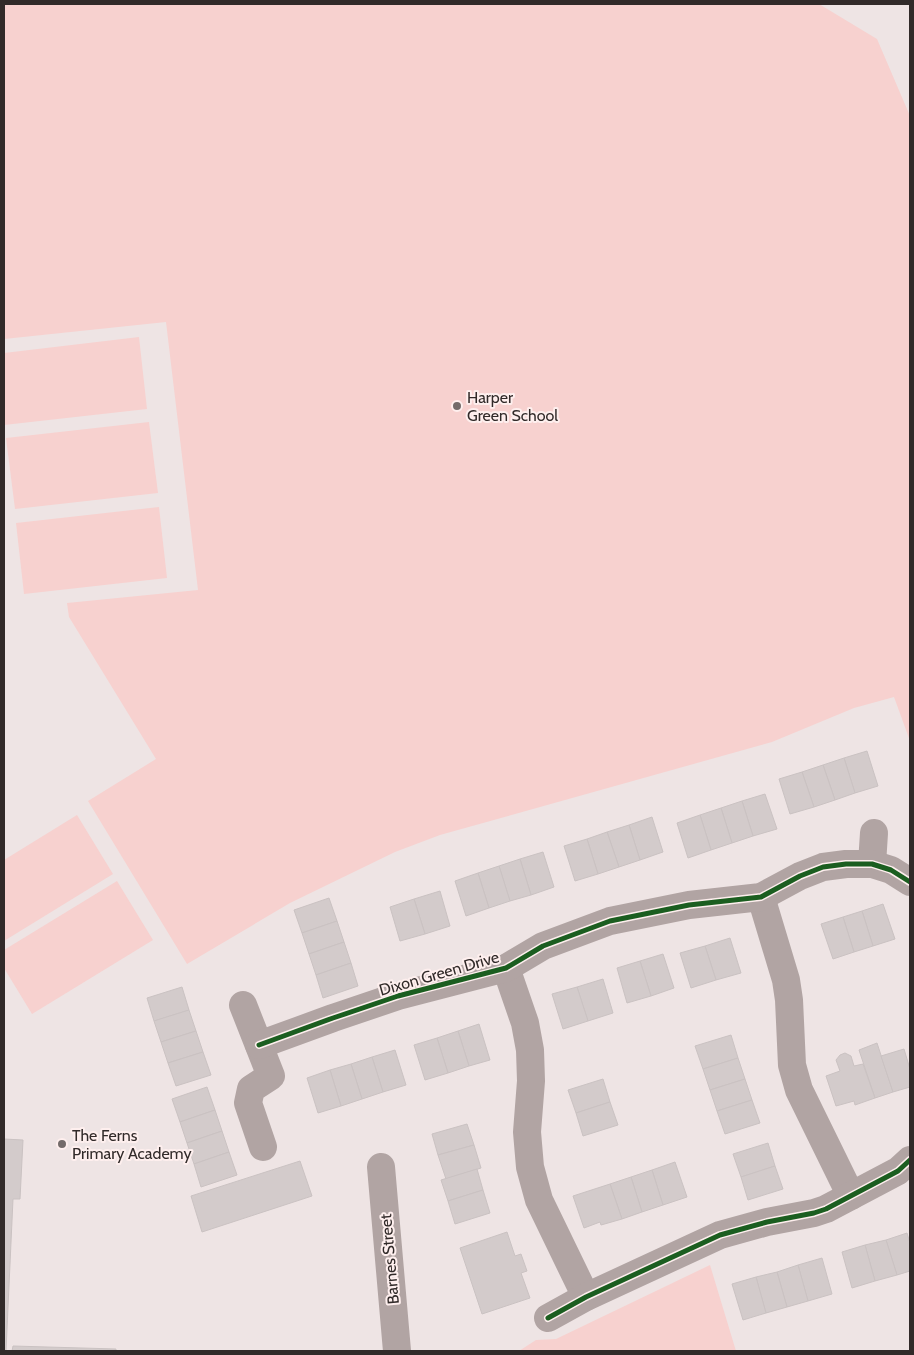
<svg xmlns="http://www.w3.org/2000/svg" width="914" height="1355" font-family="Cabin,sans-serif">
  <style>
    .green { fill: #f7d1cf }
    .building { fill: #d3cbcb; stroke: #cac2c2 }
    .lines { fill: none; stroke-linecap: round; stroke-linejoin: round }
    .minor { stroke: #b1a4a3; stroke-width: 28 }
    .cycleway-casing { stroke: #feefee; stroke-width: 8 }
    .cycleway { stroke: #1b5e20; stroke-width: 5 }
    .poi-dot { fill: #736b6a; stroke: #feefee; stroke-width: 2 }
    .labels { text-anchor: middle; stroke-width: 4; stroke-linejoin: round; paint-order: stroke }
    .poi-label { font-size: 16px; fill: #312a29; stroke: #feefee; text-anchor: start }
    .street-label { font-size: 16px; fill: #312a29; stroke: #feefee }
  </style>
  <rect width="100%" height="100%" fill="#eee4e4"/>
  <g class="green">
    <path d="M4 4H819L877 39 910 116V741L894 697 854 708 772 742 440 835 395 852 290 903 187 964 88 801 156 759 69 617 67 603 198 590 166 322 4 339Z"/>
    <path d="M139 337 147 409 4 425V353Z"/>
    <path d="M149 422 158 493 15 509 6 438Z"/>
    <path d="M159 507 167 578 24 594 16 523Z"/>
    <path d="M77 815 113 874 4 941V860Z"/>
    <path d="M117 881 153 940 32 1014 4 968V950Z"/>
    <path d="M710 1265 736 1351H519L536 1340 556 1339Z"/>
  </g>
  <g class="building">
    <path d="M867 751 878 786 855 793 844 758Z"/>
    <path d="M844 758 855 793 835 800 823 765Z"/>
    <path d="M823 765 835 800 814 807 802 772Z"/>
    <path d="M802 772 814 807 790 814 779 779Z"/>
    <path d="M765 794 777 829 753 836 742 801Z"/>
    <path d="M742 801 753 836 732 843 721 808Z"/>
    <path d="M721 808 732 843 711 850 700 815Z"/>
    <path d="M700 815 711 850 688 858 677 823Z"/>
    <path d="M652 817 663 852 640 860 629 825Z"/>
    <path d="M629 825 640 860 619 867 607 832Z"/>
    <path d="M607 832 619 867 598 874 587 839Z"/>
    <path d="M587 839 598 874 575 881 564 846Z"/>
    <path d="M543 852 554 887 531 895 520 859Z"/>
    <path d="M520 859 531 895 510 901 499 866Z"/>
    <path d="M499 866 510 901 489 908 478 873Z"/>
    <path d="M478 873 489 908 466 916 455 881Z"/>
    <path d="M440 891 450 926 425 934 414 899Z"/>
    <path d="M329 898 337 921 302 933 294 910Z"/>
    <path d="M414 899 425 934 400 941 390 907Z"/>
    <path d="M883 904 895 939 873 946 862 911Z"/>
    <path d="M862 911 873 946 854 952 843 917Z"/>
    <path d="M843 917 854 952 833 959 821 924Z"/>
    <path d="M337 921 344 942 309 954 302 933Z"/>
    <path d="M730 938 741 973 716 980 705 946Z"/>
    <path d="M344 942 351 963 316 975 309 954Z"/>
    <path d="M705 946 716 980 691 988 680 953Z"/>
    <path d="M663 954 674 988 651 996 640 961Z"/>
    <path d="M640 961 651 996 627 1003 617 968Z"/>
    <path d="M351 963 358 986 323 998 316 975Z"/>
    <path d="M603 979 613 1013 588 1021 577 987Z"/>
    <path d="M182 987 189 1010 154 1021 147 998Z"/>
    <path d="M577 987 588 1021 563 1029 552 994Z"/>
    <path d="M189 1010 196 1031 161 1042 154 1021Z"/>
    <path d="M479 1024 490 1060 469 1066 458 1031Z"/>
    <path d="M196 1031 203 1052 168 1063 161 1042Z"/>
    <path d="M458 1031 469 1066 448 1073 437 1038Z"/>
    <path d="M731 1035 738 1058 703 1069 695 1046Z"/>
    <path d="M437 1038 448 1073 425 1080 414 1045Z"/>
    <path d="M877 1043 893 1092 875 1098 859 1050Z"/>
    <path d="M904 1049 910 1069V1087L893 1092 881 1056Z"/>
    <path d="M395 1050 406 1085 383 1092 372 1057Z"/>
    <path d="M203 1052 211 1075 176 1086 168 1063Z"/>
    <path d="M845 1053 851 1056 854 1066 863 1064 875 1098 855 1105 854 1101 836 1106 826 1076 840 1071 836 1060 840 1055Z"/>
    <path d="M372 1057 383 1092 362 1099 351 1064Z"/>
    <path d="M738 1058 745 1079 710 1090 703 1069Z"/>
    <path d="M351 1064 362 1099 341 1106 330 1070Z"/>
    <path d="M330 1070 341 1106 318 1113 307 1078Z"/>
    <path d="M603 1079 610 1102 576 1113 568 1090Z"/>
    <path d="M745 1079 752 1100 717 1111 710 1090Z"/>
    <path d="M207 1087 215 1110 180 1122 172 1099Z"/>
    <path d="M752 1100 760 1123 725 1134 717 1111Z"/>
    <path d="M610 1102 618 1125 583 1136 576 1113Z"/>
    <path d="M215 1110 222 1131 187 1143 180 1122Z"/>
    <path d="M467 1124 474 1145 438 1155 432 1134Z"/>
    <path d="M222 1131 229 1152 194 1164 187 1143Z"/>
    <path d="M4 1139 23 1140 20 1199H13L6 1351H4Z"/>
    <path d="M768 1143 775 1166 741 1177 733 1154Z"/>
    <path d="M474 1145 481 1168 446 1179 438 1155Z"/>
    <path d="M229 1152 237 1175 201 1187 194 1164Z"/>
    <path d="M300 1161 312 1196 202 1232 191 1196Z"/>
    <path d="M675 1162 687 1197 663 1205 652 1170Z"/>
    <path d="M775 1166 783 1189 748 1200 741 1177Z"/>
    <path d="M477 1169 483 1190 448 1201 441 1180Z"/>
    <path d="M652 1170 663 1205 642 1212 631 1177Z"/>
    <path d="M631 1177 642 1212 622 1219 610 1184Z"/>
    <path d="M610 1184 622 1219 601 1225 600 1222 584 1228 573 1196Z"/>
    <path d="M483 1190 490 1213 455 1224 448 1201Z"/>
    <path d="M507 1232 515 1256 521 1254 527 1271 521 1273 530 1298 482 1314 460 1248Z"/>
    <path d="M907 1233 910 1243V1271L897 1275 886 1240Z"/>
    <path d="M886 1240 897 1275 875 1281 865 1245Z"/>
    <path d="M865 1245 875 1281 852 1288 842 1252Z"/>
    <path d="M822 1258 832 1294 808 1301 798 1265Z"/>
    <path d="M798 1265 808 1301 787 1307 777 1272Z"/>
    <path d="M777 1272 787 1307 766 1313 756 1277Z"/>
    <path d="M756 1277 766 1313 743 1320 732 1284Z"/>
    <path d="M13 1346 116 1349V1351H12Z"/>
  </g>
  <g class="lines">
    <g class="minor">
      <path d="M872 864 874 833"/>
      <path d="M761 897 786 980 789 1000 792 1065 799 1090 851 1196"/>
      <path d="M506 968 525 1023 530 1050 531 1081 527 1132 530 1167 539 1200 586 1297"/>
      <path d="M243 1005 271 1076 251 1089 248 1103 263 1147"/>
      <path d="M259 1045 333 1018 398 996 506 968 543 946 610 921 689 905 761 897 800 876 823 867 846 864H872L891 870 910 882"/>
      <path d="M381 1167 397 1351"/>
      <path d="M548 1318 586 1297 720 1235 767 1222 814 1213 826 1209 898 1171 910 1160"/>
    </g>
    <defs>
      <g id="cycleway">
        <path d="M259 1045 333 1018 398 996 506 968 543 946 610 921 689 905 761 897 800 876 823 867 846 864H872L891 870 910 882"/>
        <path d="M548 1318 586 1297 720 1235 767 1222 814 1213 826 1209 898 1171 910 1160"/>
      </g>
    </defs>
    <use href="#cycleway" class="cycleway-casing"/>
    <use href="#cycleway" class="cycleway"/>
  </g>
  <g class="poi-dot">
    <circle cx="457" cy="406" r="5"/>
    <circle cx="62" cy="1144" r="5"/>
  </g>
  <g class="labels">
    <g class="poi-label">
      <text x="467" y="403">Harper<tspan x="467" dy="18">Green School</tspan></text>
      <text x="72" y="1141">The Ferns<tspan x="72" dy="18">Primary Academy</tspan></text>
    </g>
    <g class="street-label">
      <text transform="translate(439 973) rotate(-16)" y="6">Dixon Green Drive</text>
      <text transform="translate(389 1259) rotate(-95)" y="6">Barnes Street</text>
    </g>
  </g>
  <rect width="914" height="1355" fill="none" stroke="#312a29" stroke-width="10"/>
</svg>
